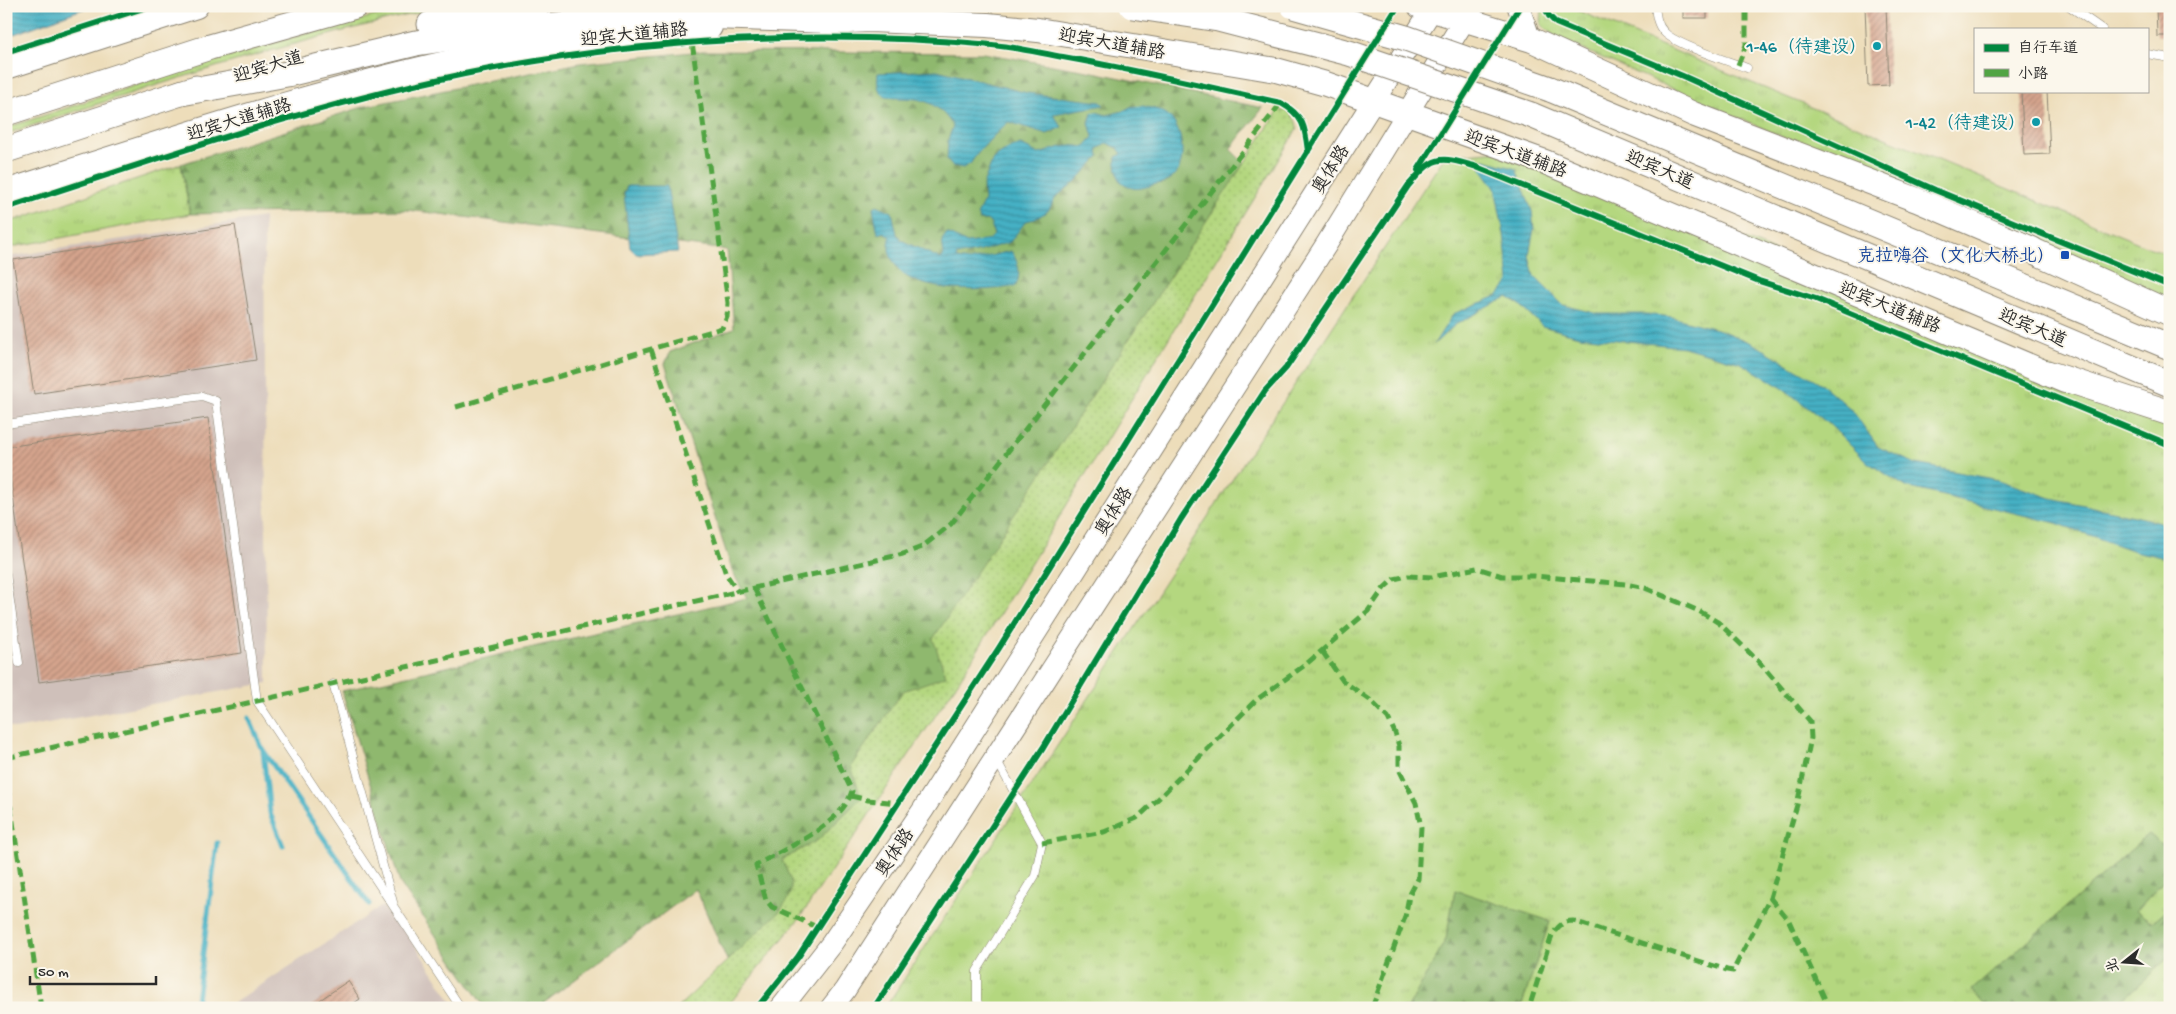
<svg xmlns="http://www.w3.org/2000/svg" width="2176" height="1014" font-family="'Gochi Hand','LXGW WenKai TC',sans-serif">
  <style>
    .industrial { fill: #cfc0ba }
    .grass { fill: url(#grass-tufts); stroke: #708155 }
    .forest { fill: url(#forest-firs); stroke: #5d724c }
    .garden { fill: url(#garden-dots); stroke: #708155 }
    .water { fill: url(#water-rules); stroke: #386e78 }
    .lines { fill: none; stroke-linecap: round; stroke-linejoin: round }
    .stream { stroke: #45b0c4; stroke-width: 5 }
    .building { fill: url(#building-hatch) }
    .service-casing { stroke: #8c8472; stroke-width: 9 }
    .secondary-casing { stroke: #8c8472; stroke-width: 23 }
    .primary-casing { stroke: #8c8472; stroke-width: 26 }
    .trunk-casing { stroke: #8c8472; stroke-width: 27 }
    .service { stroke: #fff; stroke-width: 8 }
    .secondary { stroke: #fff; stroke-width: 21 }
    .primary { stroke: #fff; stroke-width: 24 }
    .trunk { stroke: #fff; stroke-width: 25 }
    .trunk-bridge-casing { stroke: #8c8472; stroke-width: 27; stroke-linecap: butt }
    .trunk-bridge { stroke: #fff; stroke-width: 25 }
    .quiet { stroke: #51a443; stroke-width: 5; stroke-dasharray: 10 5; stroke-linecap: butt }
    .cycleway-casing { stroke: #fbf7ec; stroke-width: 9 }
    .cycleway { stroke: #00873e; stroke-width: 6 }
    .culture-dot { fill: #0f9aa8; stroke: #fbf7ec; stroke-width: 2 }
    .transit-dot { fill: #1a4fb4; stroke: #fbf7ec; stroke-width: 2 }
    .labels { text-anchor: middle; stroke-width: 4; stroke-linejoin: round; paint-order: stroke }
    .street-label { font-size: 18px; fill: #2b2b2b; stroke: #fbf7ec }
    .culture-label { font-size: 18px; fill: #0d838f; stroke: #fbf7ec; text-anchor: end }
    .transit-label { font-size: 18px; fill: #164399; stroke: #fbf7ec; text-anchor: end }
  </style>
  <defs>
    <pattern id="grass-tufts" width="24" height="20" patternUnits="userSpaceOnUse" patternTransform="scale(1.25)"><rect width="24" height="20" fill="#b4d77f"/><path d="M3 7l-1-3M5 7V3M7 7l1-3M15 17l-1-3M17 17v-4M19 17l1-3" fill="none" stroke="#9bb96e"/></pattern>
    <pattern id="forest-firs" width="22" height="20" patternUnits="userSpaceOnUse" patternTransform="scale(1.25)"><rect width="22" height="20" fill="#8fb86e"/><path d="M5 1l3.5 6h-7zM16 11l3.5 6h-7z" fill="#75965b"/></pattern>
    <pattern id="garden-dots" width="8" height="8" patternUnits="userSpaceOnUse" patternTransform="scale(1.25)"><rect width="8" height="8" fill="#b4d77f"/><path d="M2 2h.1M6 6h.1" fill="none" stroke="#9bb96e" stroke-width="1.8" stroke-linecap="round"/></pattern>
    <pattern id="water-rules" width="6" height="5" patternUnits="userSpaceOnUse" patternTransform="scale(1.25)"><rect width="6" height="5" fill="#45b0c4"/><path d="M0 2.5h6" fill="none" stroke="#3a8f9f"/></pattern>
    <pattern id="building-hatch" width="6" height="6" patternUnits="userSpaceOnUse" patternTransform="scale(1.25)"><rect width="6" height="6" fill="#d5a48d"/><path d="M-1 1l2-2M0 6l6-6M5 7l2-2" fill="none" stroke="#ad8673"/></pattern>
  </defs>
  <rect width="100%" height="100%" fill="#fbf7ec"/>
  <filter id="ink" filterUnits="userSpaceOnUse"><feTurbulence type="fractalNoise" baseFrequency=".02" numOctaves="2"/><feDisplacementMap in="SourceGraphic" scale="10" xChannelSelector="R" yChannelSelector="G"/><feConvolveMatrix kernelMatrix="1 2 1 2 8 2 1 2 1" color-interpolation-filters="sRGB"/></filter>
  <filter id="wash" filterUnits="userSpaceOnUse"><feTurbulence type="fractalNoise" baseFrequency=".0096" numOctaves="4" result="noise"/><feDisplacementMap in="SourceGraphic" scale="20" xChannelSelector="R" yChannelSelector="G"/><feGaussianBlur stdDeviation="1.12" result="paint"/><feColorMatrix in="noise" values="0 0 0 0 0 0 0 0 0 0 0 0 0 0 0 0 0 1.4 0 .05"/><feComposite in="paint" operator="in"/></filter>
  <g filter="url(#wash)">
    <rect width="100%" height="100%" fill="#edddba"/>
    <g class="industrial">
      <path d="M264 217 267 683 15 729 6 725V257Z"/>
      <path d="M382 906 407 933 456 1008H226Z"/>
    </g>
    <g class="grass">
      <path d="M419 6H449C298 38 152 86 6 134V128C143 83 278 36 419 6Z"/>
      <path d="M1542 6H1578L1576 10 2170 256V307L1557 38 1541 25Z"/>
      <path d="M1531 148 2170 419V1008H885L1445 156Z"/>
      <path d="M181 164 190 214 6 248V223Z"/>
    </g>
    <g class="forest">
      <path d="M703 51 983 53 1093 72 1263 108 1230 149 1244 163 946 676 861 798 818 840 782 860C785 867 792 877 793 885 793 908 744 945 727 960L696 889 537 1008H485L400 883 342 691 747 598 733 573 665 364 670 352 734 328 727 250 408 210 190 214 181 164 366 106 580 63Z"/>
      <path d="M2149 834 2170 851V874L2136 911 2152 922 2170 907V956L2114 1008H1987L1972 990Z"/>
      <path d="M1455 890 1550 921 1521 1008H1408L1446 939Z"/>
    </g>
    <path class="garden" d="M1279 110 1287 111C1293 117 1297 120 1297 129L960 679 799 919 726 1008H677L780 911C796 888 793 884 782 860L818 840 861 798 851 766 903 691 946 676 933 639Z"/>
    <g class="water">
      <path d="M6 6H91L6 37Z"/>
      <path d="M937 70 1027 93 1101 102 1104 105 1053 114 1062 127 1047 134 1009 122C1002 126 974 156 971 163L963 168 952 166 947 160 948 140 953 126C946 115 937 105 924 101 903 93 873 109 878 73Z"/>
      <path d="M1143 106C1150 108 1159 109 1165 113 1183 124 1189 165 1172 178 1165 184 1157 183 1150 186 1135 190 1132 190 1119 180 1118 172 1115 166 1116 157L1122 154 1118 148 1107 143 1098 149 1099 157 1075 182 1056 197 1048 211 1035 219 1026 221 1010 242 981 251 956 256 957 259 969 261 1011 251C1019 262 1021 274 1016 286 988 292 918 293 899 270 895 265 889 255 889 249 888 245 890 242 890 237L884 232 878 234 873 208 877 205 892 212 897 234 901 240 941 259 944 255 942 240 947 233 967 243 989 240 994 235 991 224 987 220H980L977 215 984 201 983 184 993 159 1011 147 1021 145 1039 154C1055 149 1067 143 1084 147L1093 137 1089 123 1092 113 1096 112 1107 115 1123 111 1130 107Z"/>
      <path d="M1485 160 1516 169 1532 211 1534 229 1529 255 1534 276 1563 305 1599 314H1647L1672 317 1720 330 1754 344 1822 384 1852 410 1878 447 1916 464 1999 480 2051 498 2148 519 2170 527V559L2134 551 2056 523 1906 487 1867 462 1830 425 1784 389 1741 363 1684 347 1579 336 1542 326 1519 304 1507 297 1455 325 1434 344 1453 314 1497 296 1509 282 1504 234 1495 188 1478 164Z"/>
      <path d="M627 186H667L678 252 636 254 630 248 624 194Z"/>
    </g>
    <g class="lines">
      <g class="stream">
        <path d="M249 718 263 750 369 904"/>
        <path d="M263 752 270 813 283 846"/>
        <path d="M196 1008 217 843"/>
      </g>
    </g>
    <g id="blocks">
      <g class="building">
        <rect x="1683" y="6" width="24" height="12"/>
        <path d="M1865 6H1886L1889 85 1868 86Z"/>
        <path d="M2156 6H2170V36H2157Z"/>
        <path d="M2021 91H2047L2050 154 2024 155Z"/>
        <path d="M235 225 256 360 34 394 13 260Z"/>
        <path d="M208 418 242 653 39 682 6 447Z"/>
        <path d="M348 981 360 999 347 1008H308Z"/>
      </g>
    </g>
  </g>
  <g filter="url(#ink)">
    <use href="#blocks" fill-opacity="0" stroke="#8c8472" stroke-width="1"/>
    <g class="lines">
      <defs>
        <g id="service">
          <path d="M1655 6C1656 15 1657 25 1664 32 1676 45 1728 61 1747 68"/>
          <path d="M2069 6 2102 29"/>
          <path d="M2147 54 2170 58"/>
          <path d="M6 424 202 396 216 401 257 701 461 1008"/>
          <path d="M6 574 19 663"/>
          <path d="M333 684 393 902"/>
          <path d="M979 1008 977 1000V971L1035 876 1042 843 996 759"/>
        </g>
        <g id="secondary">
          <path d="M1518 6 1530 39"/>
          <path d="M781 1008 832 943 923 810 1434 6"/>
          <path d="M831 1008 845 990 1326 245 1473 6"/>
        </g>
        <g id="primary">
          <path d="M1420 6 1532 40 1693 114 1917 200 2032 249"/>
          <path d="M826 22 870 20 987 25 1038 30 1276 70 1326 84 1545 162 2065 381"/>
          <path d="M6 67 196 6"/>
          <path d="M6 192C172 139 337 83 508 50 574 38 643 31 710 27"/>
        </g>
        <g id="trunk">
          <path d="M430 24 537 6"/>
          <path d="M1550 89 2170 347"/>
          <path d="M181 93 287 74 416 43 513 29 621 19 699 16 846 21"/>
          <path d="M6 113 210 47 355 6"/>
          <path d="M1531 115 2170 384"/>
          <path d="M6 150 196 88"/>
          <path d="M2014 242 2170 313"/>
          <path d="M2047 373 2170 413"/>
        </g>
      </defs>
      <use href="#service" class="service-casing"/>
      <use href="#secondary" class="secondary-casing"/>
      <use href="#primary" class="primary-casing"/>
      <use href="#trunk" class="trunk-casing"/>
      <use href="#service" class="service"/>
      <use href="#secondary" class="secondary"/>
      <use href="#primary" class="primary"/>
      <use href="#trunk" class="trunk"/>
      <defs>
        <g id="trunk-bridge">
          <path d="M1132 6 1218 19 1349 53 1531 115"/>
          <path d="M1293 6 1406 38 1550 89"/>
        </g>
      </defs>
      <use href="#trunk-bridge" class="trunk-bridge-casing"/>
      <use href="#trunk-bridge" class="trunk-bridge"/>
      <g class="quiet">
        <path d="M1738 65 1746 45V6"/>
        <path d="M651 349 726 574 738 592"/>
        <path d="M456 407 722 328 727 317 728 303 692 42"/>
        <path d="M754 588 852 791C842 825 786 848 756 865L766 900 772 907 817 927"/>
        <path d="M1322 651 1343 681 1370 700 1388 718 1395 733 1399 746V769L1416 803 1421 827 1418 879 1409 896 1405 917 1372 1008"/>
        <path d="M6 758 903 554 922 547 951 524 1281 103"/>
        <path d="M6 776 41 1008"/>
        <path d="M851 796 868 800 898 803"/>
        <path d="M1042 843 1104 832 1137 818 1159 798 1255 701 1305 665 1368 611 1384 588 1394 579 1408 576 1432 577 1477 568 1502 576H1534L1626 584 1645 588 1699 611 1719 623 1758 661 1810 721 1811 738 1797 805 1770 898 1733 971 1727 970 1573 921C1562 921 1558 927 1552 935L1529 1008"/>
        <path d="M1770 898 1789 921 1829 1008"/>
      </g>
      <defs>
        <g id="cycleway">
          <path d="M1544 6 1549 16 1556 23 1685 77 1935 190 2170 286"/>
          <path d="M6 52 150 6"/>
          <path d="M1418 170 1520 6"/>
          <path d="M6 208C166 156 325 100 490 69 655 38 825 30 992 45 1016 47 1040 53 1063 57 1136 70 1208 87 1281 103 1304 116 1305 127 1308 151"/>
          <path d="M757 1008 798 957 999 648 1398 6"/>
          <path d="M874 1008 1043 748 1181 519 1265 391 1286 368 1408 186C1433 157 1437 155 1474 166L1759 281 1816 299 2170 445"/>
        </g>
      </defs>
      <use href="#cycleway" class="cycleway-casing"/>
      <use href="#cycleway" class="cycleway"/>
    </g>
  </g>
  <g class="culture-dot">
    <circle cx="1877" cy="46" r="5"/>
    <circle cx="2036" cy="122" r="5"/>
  </g>
  <rect class="transit-dot" x="2060" y="250" width="10" height="10" rx="2.5"/>
  <g class="labels">
    <g class="street-label">
      <text transform="translate(634 34) rotate(-6)" y="6">迎宾大道辅路</text>
      <text transform="translate(1112 43) rotate(10)" y="6">迎宾大道辅路</text>
      <text transform="translate(268 66) rotate(-17)" y="6">迎宾大道</text>
      <text transform="translate(239 119) rotate(-17)" y="6">迎宾大道辅路</text>
      <text transform="translate(1516 153) rotate(20)" y="6">迎宾大道辅路</text>
      <text transform="translate(1330 169) rotate(-58)" y="6">奥体路</text>
      <text transform="translate(1660 169) rotate(23)" y="6">迎宾大道</text>
      <text transform="translate(1890 307) rotate(22)" y="6">迎宾大道辅路</text>
      <text transform="translate(2033 327) rotate(23)" y="6">迎宾大道</text>
      <text transform="translate(1113 511) rotate(-58)" y="6">奥体路</text>
      <text transform="translate(894 852) rotate(-56)" y="6">奥体路</text>
    </g>
    <g class="culture-label">
      <text x="1867" y="52">1-46（待建设）</text>
      <text x="2026" y="128">1-42（待建设）</text>
    </g>
    <g class="transit-label">
      <text x="2055" y="261">克拉嗨谷（文化大桥北）</text>
    </g>
  </g>
  <rect width="2176" height="1014" fill="none" stroke="#fbf7ec" stroke-width="25"/>
  <rect x="1974" y="28" width="175" height="65" fill="#fbf7ec" stroke="#a8a59f"/>
  <rect x="1984" y="44" width="25" height="8" fill="#00873e" stroke="#a8a59f"/>
  <text x="2018" y="52" font-size="15" fill="#2b2b2b">自行车道</text>
  <rect x="1984" y="69" width="25" height="8" fill="#51a443" stroke="#a8a59f"/>
  <text x="2018" y="78" font-size="15" fill="#2b2b2b">小路</text>
  <g transform="translate(2124 962) rotate(253)" stroke="#fbf7ec" stroke-width="4" paint-order="stroke">
  <path d="M0-4L9 19L0 12L-9 19Z" fill="#2b2b2b"/>
  <text y="-8" font-size="14" font-weight="bold" text-anchor="middle" fill="#2b2b2b">北</text>
  </g>
  <path d="M30 976v8h126v-8" fill="none" stroke="#2b2b2b" stroke-width="2.5"/>
  <text x="38" y="976" font-size="15" fill="#2b2b2b" stroke="#fbf7ec" stroke-width="4" paint-order="stroke">50 m</text>
</svg>
